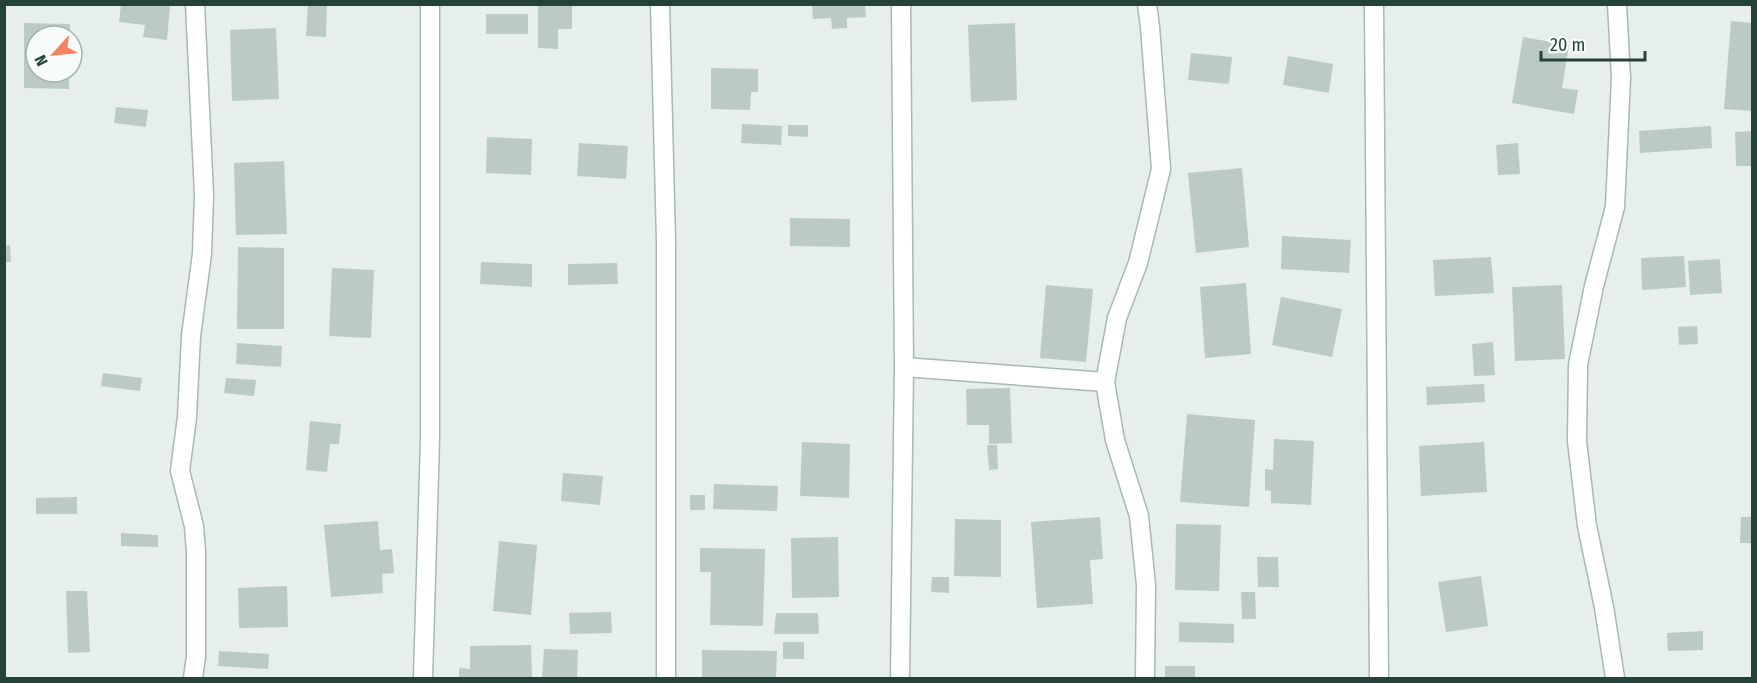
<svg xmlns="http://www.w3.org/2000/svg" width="1757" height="683" font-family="'Fira Sans Condensed',sans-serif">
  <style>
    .building { fill: #bbcac4 }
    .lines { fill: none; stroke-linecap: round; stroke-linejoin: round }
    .minor-casing { stroke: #a8b8b2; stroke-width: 21 }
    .minor { stroke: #fff; stroke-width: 18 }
  </style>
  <rect width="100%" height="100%" fill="#e6efeb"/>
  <g class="building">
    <path d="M121 4 170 6 167 40 143 37 145 25 119 22Z"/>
    <path d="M308 4H327L326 37 306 36Z"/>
    <path d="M538 4H572V29H558V49L538 48Z"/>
    <path d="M812 4H865L866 17 847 18V28L832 29 831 18 813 19Z"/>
    <rect x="486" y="14" width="42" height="20"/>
    <path d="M1731 21 1752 23V111L1724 109Z"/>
    <path d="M24 23 70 24V36H36V72H69V89L24 88Z"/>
    <path d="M1015 23 1017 100 971 102 968 25Z"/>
    <path d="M276 28 279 99 232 101 230 30Z"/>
    <path d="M1523 37 1569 45 1562 88 1578 90 1574 114 1512 103Z"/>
    <path d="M1191 53 1232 57 1229 84 1188 80Z"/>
    <path d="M1288 56 1333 64 1329 93 1283 85Z"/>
    <path d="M711 68 758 69V92H751L750 110 711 109Z"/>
    <path d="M116 107 148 110 146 127 114 123Z"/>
    <path d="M742 124 782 126 781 145 741 143Z"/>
    <path d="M788 125H808V137L788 136Z"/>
    <path d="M1711 126 1712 148 1640 153 1639 131Z"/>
    <path d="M1752 131V166H1736L1735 132Z"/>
    <path d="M487 137 532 139 531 175 486 173Z"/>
    <path d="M579 143 628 146 626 179 577 176Z"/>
    <path d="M1518 143 1520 174 1498 175 1496 145Z"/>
    <path d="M284 161 287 234 236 235 234 163Z"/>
    <path d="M1242 168 1249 247 1196 253 1188 173Z"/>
    <path d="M790 218 850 219V247L790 246Z"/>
    <path d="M1282 236 1351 240 1349 273 1281 269Z"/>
    <path d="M10 245 11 262H4V246Z"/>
    <path d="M238 247 284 248V329H237Z"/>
    <path d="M1684 256 1686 287 1642 290 1641 258Z"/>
    <path d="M1491 257 1494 293 1435 296 1433 260Z"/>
    <path d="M1720 259 1722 293 1690 295 1688 261Z"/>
    <path d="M481 262 532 264V287L480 284Z"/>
    <path d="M617 263 618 284 568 285V264Z"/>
    <path d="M332 268 374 270 371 338 329 336Z"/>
    <path d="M1246 283 1251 354 1205 358 1200 287Z"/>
    <path d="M1046 285 1093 289 1086 362 1040 358Z"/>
    <path d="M1562 285 1565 359 1515 361 1512 287Z"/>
    <path d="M1281 297 1342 309 1332 357 1272 345Z"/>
    <path d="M1697 326 1698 344 1679 345 1678 327Z"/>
    <path d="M1493 342 1495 375 1474 376 1472 344Z"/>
    <path d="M237 343 282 346 281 367 236 364Z"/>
    <path d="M103 373 142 378 140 391 101 386Z"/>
    <path d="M226 378 256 380 254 396 224 393Z"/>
    <path d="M1484 384 1485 402 1427 405 1426 387Z"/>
    <path d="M1010 388 1012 443 989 444V425H967L966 389Z"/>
    <path d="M1187 414 1255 420 1249 507 1180 502Z"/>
    <path d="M310 421 341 424 339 444H330L327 472 306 470Z"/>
    <path d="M1274 439 1314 441 1311 505 1271 503V491L1265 490V469L1273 470Z"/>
    <path d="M802 442 850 444 849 498 800 496Z"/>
    <path d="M1484 442 1487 492 1421 496 1419 446Z"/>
    <path d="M987 445H997L998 469 989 470Z"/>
    <path d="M563 473 603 476 600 505 561 501Z"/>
    <path d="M714 484 778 486 777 511 713 509Z"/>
    <rect x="690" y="495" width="15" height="15"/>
    <path d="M77 497V514H36V498Z"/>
    <path d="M1100 517 1103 559 1090 560 1093 604 1037 608 1031 522Z"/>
    <path d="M1741 517H1752V543H1740Z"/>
    <path d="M955 519 1001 520V577L954 576Z"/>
    <path d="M378 521 380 550 392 549 394 573 382 574 383 593 331 597 324 525Z"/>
    <path d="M1176 524 1221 525 1219 591 1175 590Z"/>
    <path d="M121 533 158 535V547L121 546Z"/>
    <path d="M838 537 839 597 792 598 791 538Z"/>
    <path d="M499 541 537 545 531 615 493 611Z"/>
    <path d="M700 548 765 549 763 626 710 625 711 572H700Z"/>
    <path d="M1257 557H1278L1279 587H1258Z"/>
    <path d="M1481 576 1488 626 1446 632 1438 582Z"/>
    <path d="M932 577H949V593L931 592Z"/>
    <path d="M287 586 288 627 239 628 238 588Z"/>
    <path d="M66 591H87L90 652 68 653Z"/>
    <path d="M1241 592H1255L1256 619H1242Z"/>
    <path d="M611 612 612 633 570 634 569 613Z"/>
    <path d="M776 613H818L819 634H774Z"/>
    <path d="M1179 622 1234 624V643L1179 642Z"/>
    <path d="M1703 631V650L1668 651 1667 633Z"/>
    <rect x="783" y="642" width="21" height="17"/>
    <path d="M531 645 532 678H459V668L470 669V646Z"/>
    <path d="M544 649 578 650 577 678H542Z"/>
    <path d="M702 650 777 651 776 678H702Z"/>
    <path d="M219 651 269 654 268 669 218 666Z"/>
    <rect x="1165" y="666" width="30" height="12"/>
  </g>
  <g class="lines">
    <defs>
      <g id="minor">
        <path d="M660 4 666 242V678"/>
        <path d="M1374 4 1379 678"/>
        <path d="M904 367 1105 382"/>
        <path d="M193 678 196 657V552L194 526 180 471 187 417 191 336 202 254 204 195 195 4"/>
        <path d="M423 678 430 439V4"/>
        <path d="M900 678 904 367 901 4"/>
        <path d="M1145 678 1146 585 1139 516 1115 440 1105 382 1117 318 1138 263 1161 169 1150 27 1147 4"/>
        <path d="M1615 678 1604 607 1587 526 1577 441 1578 365 1594 286 1615 207 1621 78 1617 4"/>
      </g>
    </defs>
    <use href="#minor" class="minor-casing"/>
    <use href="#minor" class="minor"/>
  </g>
  <rect width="1757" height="683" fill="none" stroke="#24423a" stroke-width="12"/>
  <g transform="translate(54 54) rotate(243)"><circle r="28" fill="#f7fbf9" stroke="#a3b1ad" stroke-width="1.5"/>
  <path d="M0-4.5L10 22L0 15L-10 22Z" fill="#f4845f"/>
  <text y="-9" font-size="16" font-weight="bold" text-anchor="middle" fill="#24423a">N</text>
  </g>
  <path d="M1541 51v9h104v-9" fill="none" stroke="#24423a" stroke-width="3"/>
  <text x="1550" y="51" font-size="18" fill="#24423a" stroke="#f7fbf9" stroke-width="4.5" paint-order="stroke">20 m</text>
</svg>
